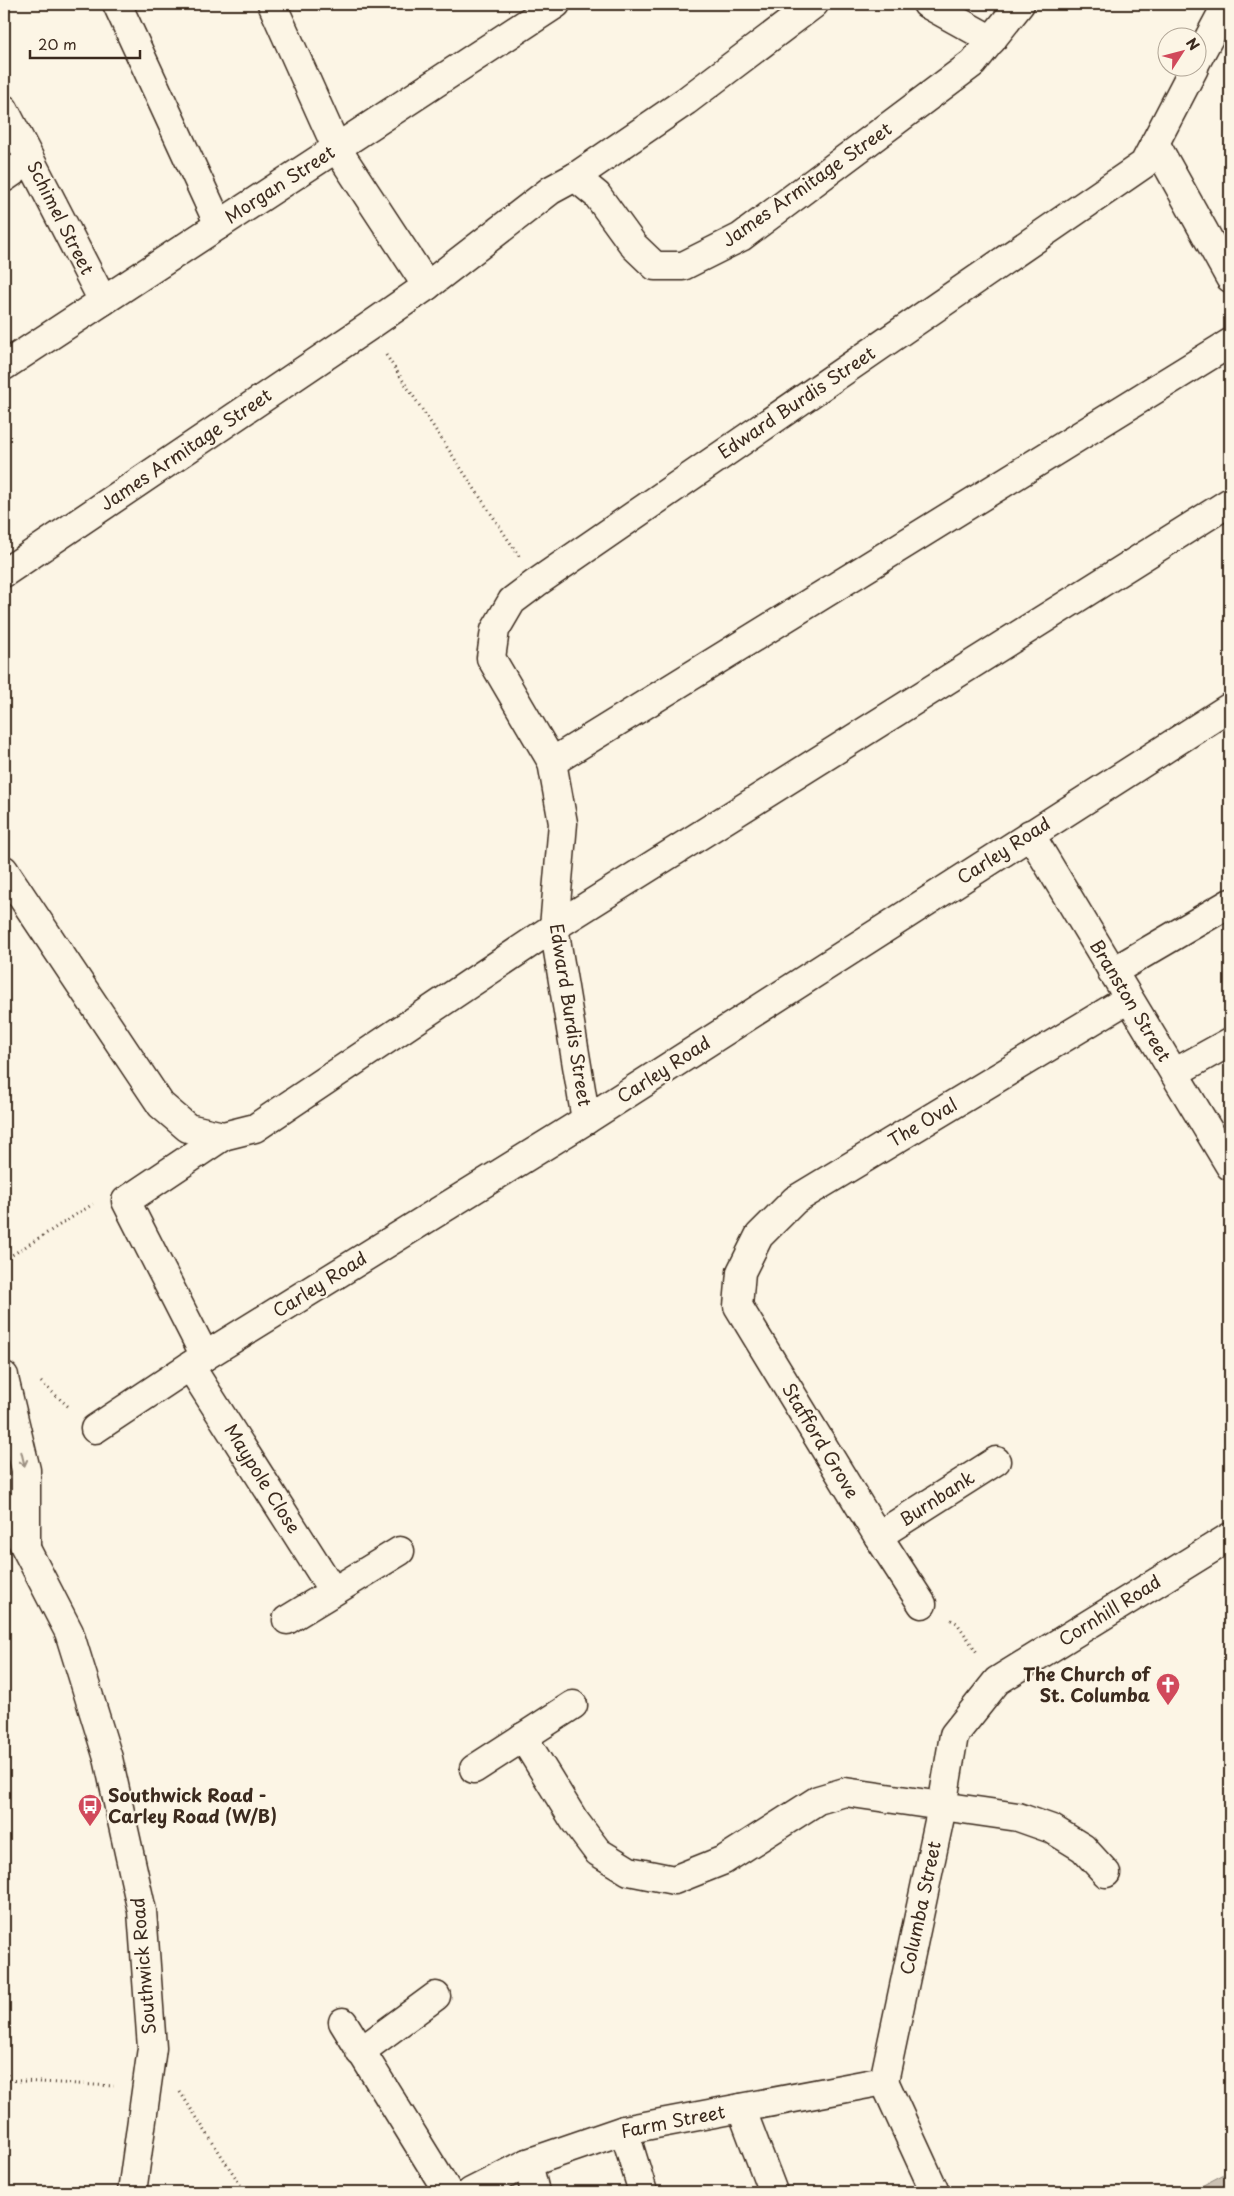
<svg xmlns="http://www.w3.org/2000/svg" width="1234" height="2196" font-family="'Playpen Sans',sans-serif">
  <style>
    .building { fill: #ccc2b3; stroke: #8f887d }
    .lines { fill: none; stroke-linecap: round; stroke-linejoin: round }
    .minor-casing { stroke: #3b2a1e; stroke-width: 31 }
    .major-casing { stroke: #3b2a1e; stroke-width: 31 }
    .path { stroke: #3b2a1e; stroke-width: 3; stroke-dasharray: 1 4; stroke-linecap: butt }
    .minor { stroke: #fcf5e5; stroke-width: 28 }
    .major { stroke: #fcf5e5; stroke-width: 28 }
    .oneway { stroke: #9c9082 }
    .labels { text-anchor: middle; stroke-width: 4.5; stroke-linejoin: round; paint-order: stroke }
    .street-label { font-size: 18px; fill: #3b2a1e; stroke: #fcf5e5 }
    .poi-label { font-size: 18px; font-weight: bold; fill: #3b2a1e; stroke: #fcf5e5; text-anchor: end }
  </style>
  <rect width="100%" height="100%" fill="#fcf5e5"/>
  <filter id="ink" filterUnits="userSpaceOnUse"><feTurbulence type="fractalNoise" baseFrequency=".02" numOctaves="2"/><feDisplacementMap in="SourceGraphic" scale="10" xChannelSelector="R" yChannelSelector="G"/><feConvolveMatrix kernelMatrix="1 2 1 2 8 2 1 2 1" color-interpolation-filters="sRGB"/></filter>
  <g filter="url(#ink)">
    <path class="building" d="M1230 2171V2192H1190Z"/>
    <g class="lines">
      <defs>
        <g id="minor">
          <path d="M117 4 219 225"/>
          <path d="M272 4 337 149 427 286"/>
          <path d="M927 4 992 40"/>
          <path d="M1196 62 1227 4"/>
          <path d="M4 109 103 301"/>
          <path d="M1155 143 1230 278"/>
          <path d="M575 177 686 101 814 4"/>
          <path d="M4 178 30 160"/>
          <path d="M4 366 556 4"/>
          <path d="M4 573 368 327 427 286 551 190 575 177 597 195 634 246 655 266H683L741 237 973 63 1020 4"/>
          <path d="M552 762 1230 343"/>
          <path d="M1030 834 1230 1166"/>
          <path d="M4 870 161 1105 188 1128 223 1136 255 1128 554 927 1230 502"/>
          <path d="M1112 972 1230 903"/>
          <path d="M1174 1073 1230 1042"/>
          <path d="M586 1120 554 927 563 823 552 762 491 658 495 630 512 601 536 583 1144 164 1194 68"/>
          <path d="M205 1356 126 1201 223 1136"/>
          <path d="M190 1366 333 1591"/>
          <path d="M4 1378 26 1470V1544"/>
          <path d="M95 1429 205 1356 586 1120 1230 707"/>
          <path d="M4 1506 69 1632 108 1758 142 1911 152 2048 132 2192"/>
          <path d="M878 1536 996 1461"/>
          <path d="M922 1604 878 1536 738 1306 741 1272 759 1236 795 1200 1128 999"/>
          <path d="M287 1620 400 1551"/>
          <path d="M523 1737 574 1820 598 1852 629 1871 674 1880 724 1860 818 1800 845 1792 1018 1817 1052 1829 1083 1848 1106 1873"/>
          <path d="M474 1769 573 1705"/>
          <path d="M343 2022 448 2192"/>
          <path d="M360 2052 436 1996"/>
          <path d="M884 2081 942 1807 954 1735 997 1681 1230 1537"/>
          <path d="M884 2081 935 2192"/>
          <path d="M741 2108 773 2192"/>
          <path d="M624 2130 643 2192"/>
          <path d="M528 2163 535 2192"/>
          <path d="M471 2192 528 2163 624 2130 884 2081"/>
        </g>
        <path id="major" d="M4 1376V1381"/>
      </defs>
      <use href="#minor" class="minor-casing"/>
      <use href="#major" class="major-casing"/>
      <g class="path">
        <path d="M386 355 519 556"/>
        <path d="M4 1260 93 1204"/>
        <path d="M41 1382 70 1408"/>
        <path d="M951 1620 957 1623 978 1654"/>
        <path d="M4 2065 9 2081"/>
        <path d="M4 2080 114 2086"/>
        <path d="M180 2092 245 2192"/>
      </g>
      <use href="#minor" class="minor"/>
      <use href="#major" class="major"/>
    </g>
    <defs><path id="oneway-shaft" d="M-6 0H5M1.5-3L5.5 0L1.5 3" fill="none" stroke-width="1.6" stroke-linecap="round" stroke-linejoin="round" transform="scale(1.25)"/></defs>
    <use class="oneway" href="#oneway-shaft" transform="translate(23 1459) rotate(77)"/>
  </g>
  <defs>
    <symbol id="church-pin" viewBox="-11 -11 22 30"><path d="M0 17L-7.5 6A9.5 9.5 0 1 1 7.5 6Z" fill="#d1495b" stroke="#fcf5e5"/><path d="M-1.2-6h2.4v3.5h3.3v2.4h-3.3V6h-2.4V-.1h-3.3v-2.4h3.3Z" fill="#fff"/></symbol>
    <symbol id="bus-pin" viewBox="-11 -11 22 30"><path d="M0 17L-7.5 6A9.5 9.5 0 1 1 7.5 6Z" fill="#d1495b" stroke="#fcf5e5"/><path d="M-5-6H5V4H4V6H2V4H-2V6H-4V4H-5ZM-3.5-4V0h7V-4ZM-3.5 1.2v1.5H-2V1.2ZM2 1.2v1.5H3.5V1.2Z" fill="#fff"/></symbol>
  </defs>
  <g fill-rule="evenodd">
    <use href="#church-pin" x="1154" y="1671" width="28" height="38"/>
    <use href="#bus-pin" x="76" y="1792" width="28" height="38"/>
  </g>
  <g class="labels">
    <g class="street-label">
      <text transform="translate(280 185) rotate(-33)" y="6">Morgan Street</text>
      <text transform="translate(807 185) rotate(-35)" y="6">James Armitage Street</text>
      <text transform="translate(60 218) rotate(63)" y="6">Schimel Street</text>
      <text transform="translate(797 403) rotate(-34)" y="6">Edward Burdis Street</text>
      <text transform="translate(186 450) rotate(-34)" y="6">James Armitage Street</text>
      <text transform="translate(1004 851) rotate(-33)" y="6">Carley Road</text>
      <text transform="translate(1130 1001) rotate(59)" y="6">Branston Street</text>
      <text transform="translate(570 1015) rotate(81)" y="6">Edward Burdis Street</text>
      <text transform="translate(664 1070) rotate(-33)" y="6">Carley Road</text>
      <text transform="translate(923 1123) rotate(-31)" y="6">The Oval</text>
      <text transform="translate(320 1285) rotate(-32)" y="6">Carley Road</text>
      <text transform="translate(820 1441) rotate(59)" y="6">Stafford Grove</text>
      <text transform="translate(262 1479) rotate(58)" y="6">Maypole Close</text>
      <text transform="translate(937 1499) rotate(-33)" y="6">Burnbank</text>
      <text transform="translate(1110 1611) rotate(-32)" y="6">Cornhill Road</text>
      <text transform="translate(921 1908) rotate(-78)" y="6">Columba Street</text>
      <text transform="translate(144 1966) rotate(-95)" y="6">Southwick Road</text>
      <text transform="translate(673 2122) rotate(-11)" y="6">Farm Street</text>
    </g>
    <g class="poi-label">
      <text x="1150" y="1681">The Church of<tspan x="1150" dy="21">St. Columba</tspan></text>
      <text x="108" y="1802" text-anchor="start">Southwick Road -<tspan x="108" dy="21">Carley Road (W/B)</tspan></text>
    </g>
  </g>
  <rect width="1234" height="2196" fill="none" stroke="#fcf5e5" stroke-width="20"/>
  <rect x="10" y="10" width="1214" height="2176" fill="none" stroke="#3b2a1e" stroke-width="2" filter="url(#ink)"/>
  <g transform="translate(1182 52) rotate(54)"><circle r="24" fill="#fcf5e5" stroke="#afa495"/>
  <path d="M0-4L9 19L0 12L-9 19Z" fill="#d1495b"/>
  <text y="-8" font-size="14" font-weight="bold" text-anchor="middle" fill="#3b2a1e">N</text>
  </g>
  <path d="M30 50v8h110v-8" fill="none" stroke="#3b2a1e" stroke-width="2.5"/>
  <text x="38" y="50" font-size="15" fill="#3b2a1e" stroke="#fcf5e5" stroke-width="4" paint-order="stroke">20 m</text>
</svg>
